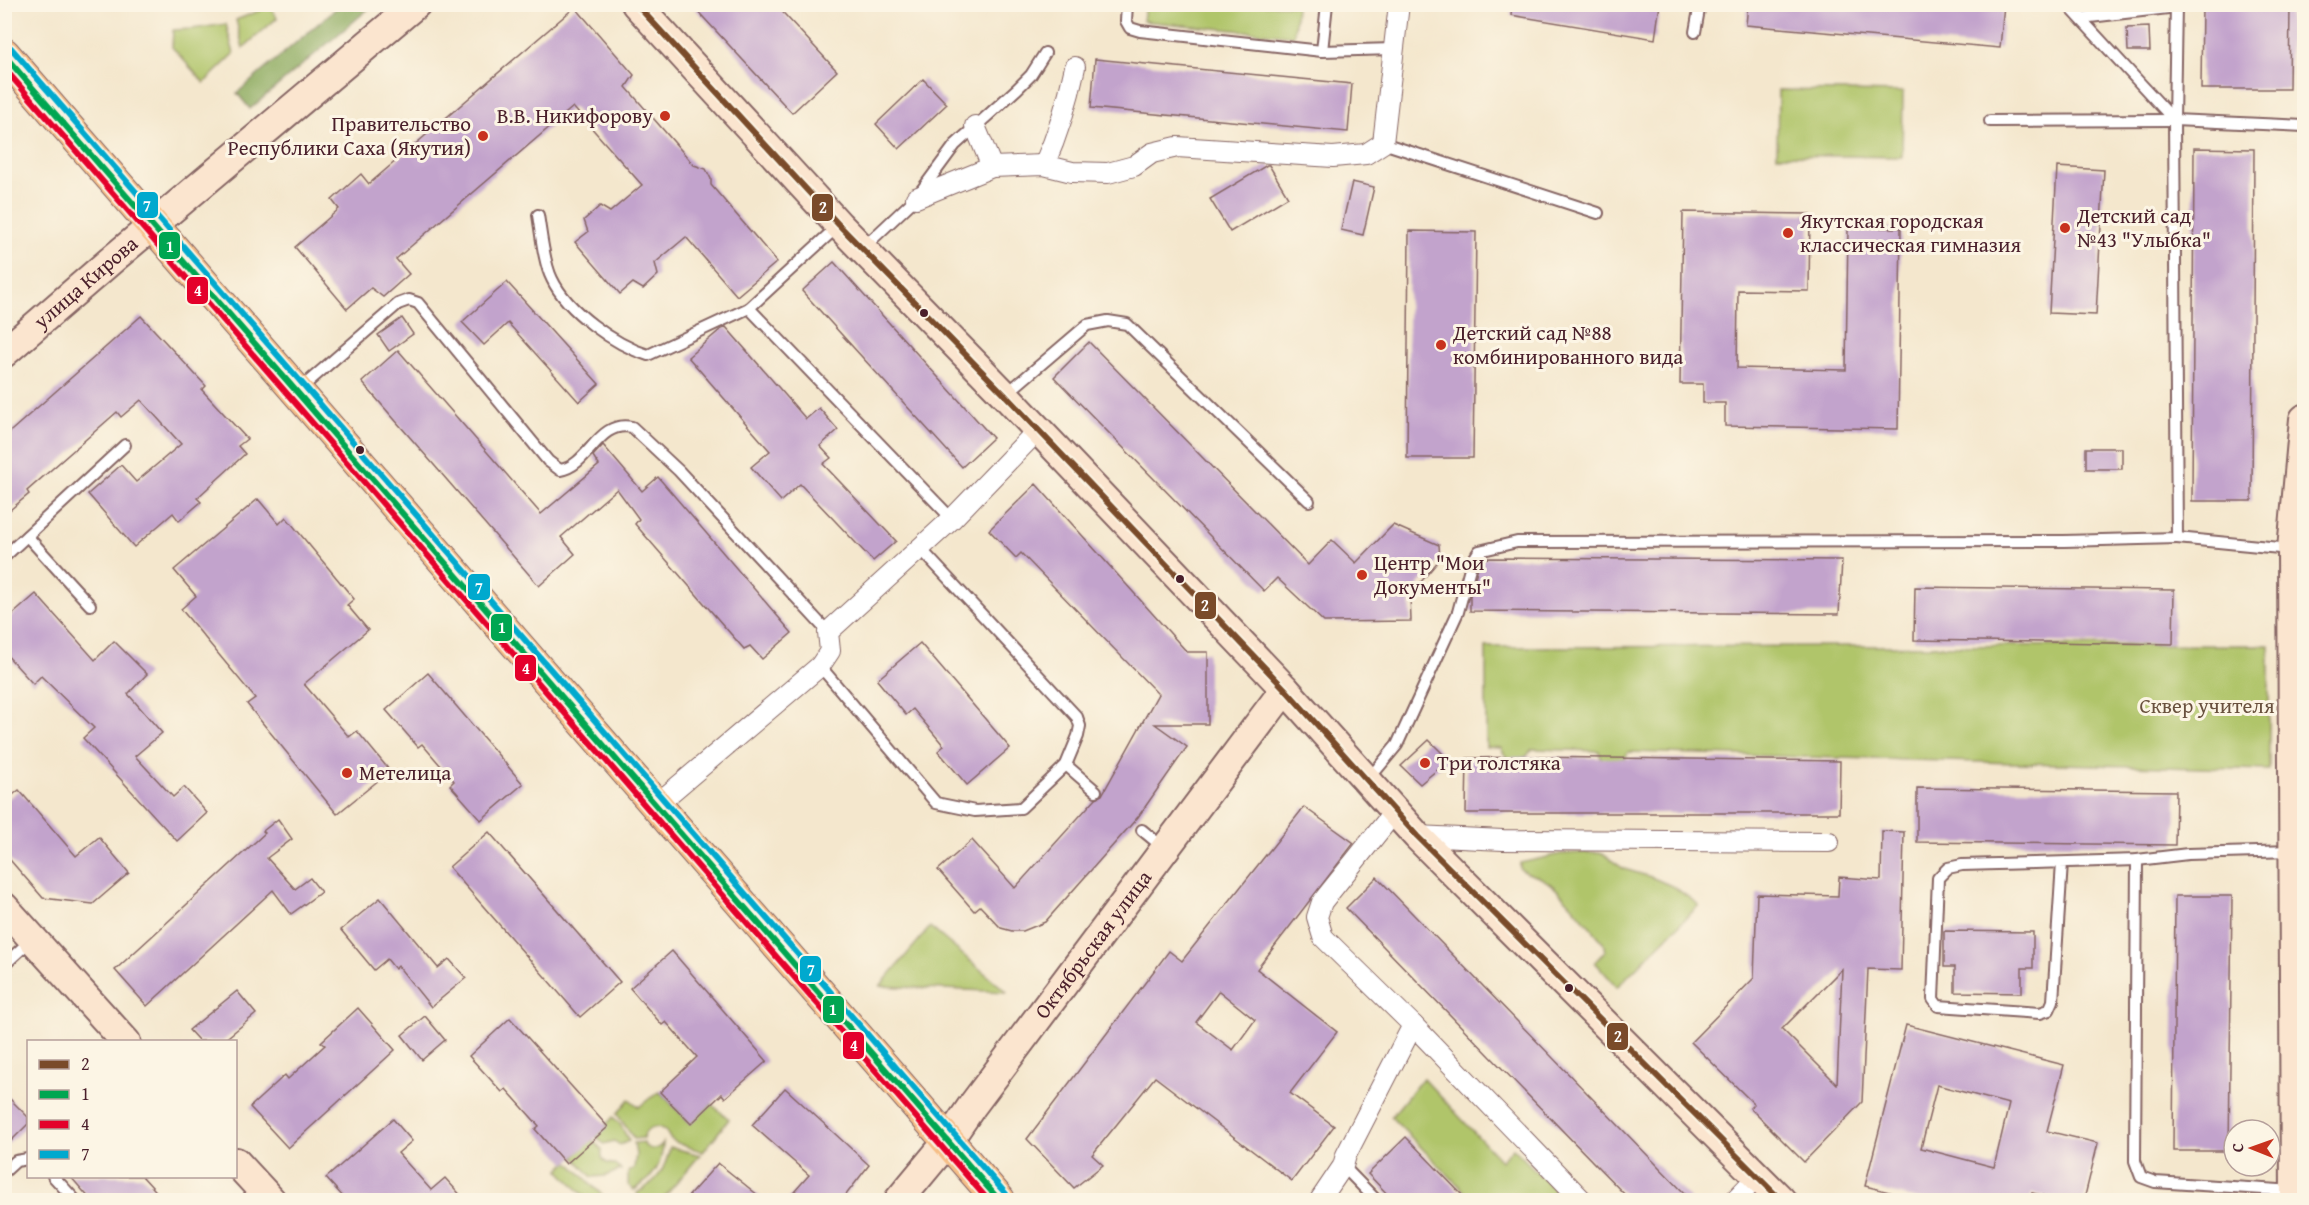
<svg xmlns="http://www.w3.org/2000/svg" width="2309" height="1205" font-family="'Gentium Book Plus',serif">
  <style>
    .green { fill: #b0c56a; stroke: #7d724a; stroke-width: 1.5 }
    .forest { fill: #8caa5e; stroke: #6b6444; stroke-width: 1.5 }
    .building { fill: #c2a3cc; fill-rule: evenodd }
    .lines { fill: none; stroke-linecap: round; stroke-linejoin: round }
    .lane-casing { stroke: #866564; stroke-width: 14 }
    .street-casing { stroke: #866564; stroke-width: 22 }
    .secondary-casing { stroke: #866564; stroke-width: 32 }
    .primary-casing { stroke: #866564; stroke-width: 34 }
    .lane { stroke: #fff; stroke-width: 10 }
    .street { stroke: #fff; stroke-width: 20 }
    .secondary { stroke: #fbe5cf; stroke-width: 28 }
    .primary { stroke: #f6be87; stroke-width: 32 }
    .bus-1-casing { stroke: #fcf5e5; stroke-width: 10 }
    .bus-2-casing { stroke: #fcf5e5; stroke-width: 10 }
    .bus-3-casing { stroke: #fcf5e5; stroke-width: 10 }
    .bus-4-casing { stroke: #fcf5e5; stroke-width: 10 }
    .bus-1 { stroke: #7a4b2a; stroke-width: 6 }
    .bus-2 { stroke: #00a651; stroke-width: 6 }
    .bus-3 { stroke: #e4002b; stroke-width: 6 }
    .bus-4 { stroke: #00a9ce; stroke-width: 6 }
    .poi-dot { fill: #c8321e; stroke: #fcf5e5; stroke-width: 2 }
    .bus-dot { fill: #4a1f2b; stroke: #fcf5e5; stroke-width: 2 }
    .labels { text-anchor: middle; stroke-width: 6; stroke-linejoin: round; paint-order: stroke }
    .poi-label { font-size: 21px; fill: #4a1f2b; stroke: #fcf5e5; text-anchor: start }
    .street-label { font-size: 21px; fill: #4a1f2b; stroke: #fcf5e5 }
    .park-label { font-size: 21px; fill: #69513e; stroke: #fcf5e5 }
    .line-badge { stroke: #fcf5e5; stroke-width: 2 }
    .badge-label { font-size: 16px; text-anchor: middle; font-weight: bold; fill: #fff }
  </style>
  <rect width="100%" height="100%" fill="#fcf5e5"/>
  <filter id="ink" filterUnits="userSpaceOnUse"><feTurbulence type="fractalNoise" baseFrequency=".0167" numOctaves="2"/><feDisplacementMap in="SourceGraphic" scale="12" xChannelSelector="R" yChannelSelector="G"/><feConvolveMatrix kernelMatrix="1 2 1 2 8 2 1 2 1" color-interpolation-filters="sRGB"/></filter>
  <filter id="wash" filterUnits="userSpaceOnUse"><feTurbulence type="fractalNoise" baseFrequency=".008" numOctaves="4" result="noise"/><feDisplacementMap in="SourceGraphic" scale="24" xChannelSelector="R" yChannelSelector="G"/><feGaussianBlur stdDeviation="1.35" result="paint"/><feColorMatrix in="noise" values="0 0 0 0 0 0 0 0 0 0 0 0 0 0 0 0 0 1.4 0 .05"/><feComposite in="paint" operator="in"/></filter>
  <g filter="url(#wash)">
    <rect width="100%" height="100%" fill="#f4e7cd"/>
    <g class="green">
      <path d="M269 4 277 18 243 48 236 20 261 10Z"/>
      <path d="M1145 5H1296L1294 36 1143 21Z"/>
      <path d="M226 24 234 54 204 83 172 47 173 30 192 29Z"/>
      <path d="M1778 90 1903 92 1902 157 1777 155Z"/>
      <path d="M2269 645V770L1628 752 1624 761 1601 759 1599 751 1532 749 1526 757C1514 759 1506 761 1501 748L1486 747V647Z"/>
      <path d="M1600 852 1624 869 1651 877 1674 887 1699 905 1617 987 1595 962 1605 951 1603 942C1589 926 1559 886 1541 878 1533 874 1529 876 1520 869V863L1561 854Z"/>
      <path d="M930 927 1007 992 880 986Z"/>
      <path d="M1423 1078 1501 1161 1513 1148 1555 1190 1546 1200H1473L1391 1117Z"/>
      <path d="M660 1092 690 1123 711 1104 729 1119 703 1152C693 1148 678 1145 671 1139 668 1137 668 1133 665 1131 657 1123 646 1128 643 1138L634 1139 617 1114 629 1099 639 1107 650 1098Z"/>
      <path d="M613 1117 620 1124 629 1141 620 1145 614 1141 604 1144 596 1136Z"/>
      <path d="M591 1138 602 1150C600 1160 606 1165 615 1164L621 1170 605 1176 592 1177 574 1157Z"/>
      <path d="M644 1142 645 1146C652 1151 659 1149 663 1143 662 1166 654 1177 634 1190L628 1185V1172L634 1168 636 1155 634 1143Z"/>
      <path d="M670 1147 700 1155 662 1200H639L637 1193C658 1181 665 1170 670 1147Z"/>
      <path d="M568 1161 607 1200H588L559 1170Z"/>
    </g>
    <path class="forest" d="M340 5H373L250 109 237 93Z"/>
    <g id="blocks">
      <g class="building">
        <path d="M691 4H775L837 71 792 113Z"/>
        <path d="M1512 4H1660L1655 39 1511 15Z"/>
        <path d="M1748 4H2004L2000 48 1746 25Z"/>
        <path d="M2202 4H2290L2289 89H2201Z"/>
        <path d="M575 7 634 75 626 87 694 165 706 169 711 179V185L777 262 737 296 686 237 655 263 658 275 643 289 633 283 620 294 575 242 588 232 584 220 600 206 610 212 642 185 573 107 396 259 409 274 383 297 371 288 347 309 295 247 339 209 332 200 361 174 369 184Z"/>
        <path d="M2149 27 2150 51H2128L2127 28Z"/>
        <path d="M1095 59 1352 84 1348 132 1091 108Z"/>
        <path d="M923 79 947 104 899 149 876 124Z"/>
        <path d="M2194 148 2254 149 2252 501H2192Z"/>
        <path d="M1267 165H1269L1288 197 1230 232 1210 199Z"/>
        <path d="M2057 167 2104 170 2096 315 2049 313Z"/>
        <path d="M1352 182 1374 187 1363 235 1341 230Z"/>
        <path d="M1683 212 1810 214 1809 291 1738 290 1737 368 1846 370 1848 228H1901L1898 429 1725 426V403H1703V384H1680Z"/>
        <path d="M1409 231 1476 232 1473 458H1407Z"/>
        <path d="M834 262 993 438 962 467 802 291Z"/>
        <path d="M507 282 599 384 579 402 508 323 484 345 462 322Z"/>
        <path d="M141 316 206 386 202 390 247 439 238 446 245 454 197 498 201 502 179 521 173 513 134 547 88 494 121 465 136 482 181 444 141 400 121 417 117 412 27 491 29 494 4 515V437Z"/>
        <path d="M402 318 413 334 389 351 378 335Z"/>
        <path d="M726 327 806 419 819 408 838 430 820 446 831 458 823 464 896 541 873 561 800 484 781 501 751 467 770 451 688 357 720 330Z"/>
        <path d="M1089 342 1308 565 1332 540 1356 563 1393 525 1439 545 1440 559 1410 595 1411 621 1324 622 1277 578 1264 591 1054 377Z"/>
        <path d="M398 350 541 514 599 465 593 456 603 445 642 491 658 477 792 633 762 659 750 646 744 649 635 524 639 519 617 489 561 537 575 554 539 586 362 382Z"/>
        <rect x="2086" y="448" width="36" height="21"/>
        <path d="M1036 484 1187 652H1208V724H1155L1187 747 1138 817 1045 922 1023 931H1012L1001 928 980 906 974 911 938 870 972 840 1015 888 1096 798 1102 795 1158 694 1021 553 1016 558 989 530Z"/>
        <path d="M258 499 279 524 286 517 354 599 347 605 368 630 304 684 349 737 357 731 390 771 337 814 247 704 255 698 181 609 196 596 174 570Z"/>
        <path d="M1483 558 1842 560 1839 614 1470 611V596L1478 567Z"/>
        <path d="M1915 587 2174 590 2173 644 1914 640Z"/>
        <path d="M36 594 95 660 114 641 147 674 128 694 162 733 135 756 173 797 184 787 207 813 177 841 83 738 94 728 41 676 33 684 4 652V622Z"/>
        <path d="M920 643 1010 748 967 785 938 751 944 746 913 709 906 715 877 680Z"/>
        <path d="M428 673 523 784 481 820 450 785 454 781 422 744 418 747 386 710Z"/>
        <path d="M1429 740 1449 760 1420 784 1401 766Z"/>
        <path d="M1526 757 1840 761 1839 813H1466L1467 758Z"/>
        <path d="M1917 788 2176 791 2175 845 1917 842Z"/>
        <path d="M19 790 76 856 99 837 129 873 93 904 43 898 4 853V802Z"/>
        <path d="M1304 807 1354 843 1257 969 1337 1032 1290 1093 1334 1126 1292 1181 1155 1077 1092 1155 1103 1165 1074 1188 1027 1139 1169 951 1182 961ZM1219 991 1255 1020 1233 1050 1196 1022Z"/>
        <path d="M278 819 292 839 267 858 295 889 310 878 321 892 291 914 273 890 147 1006 115 970 265 833 263 831Z"/>
        <path d="M1882 831 1904 832 1901 970 1868 969 1862 1102 1804 1162 1750 1108 1754 1104 1691 1042 1754 978 1757 894 1838 896 1839 877 1881 880ZM1842 969 1837 1084 1782 1029Z"/>
        <path d="M489 832 620 982 580 1017 449 867Z"/>
        <path d="M1377 877 1691 1200H1630L1346 908Z"/>
        <path d="M2175 896H2232L2229 1151H2173Z"/>
        <path d="M380 898 438 968 449 959 466 978 431 1007 398 966 395 969 387 959 374 970 341 930Z"/>
        <path d="M1944 931 2033 932V968H2022V993L1955 992V967H1944Z"/>
        <path d="M672 951 767 1061 725 1098 722 1094 691 1124 660 1092 697 1057 666 1022 662 1025 630 988Z"/>
        <path d="M237 991 256 1014 223 1041H199L189 1030Z"/>
        <path d="M358 1008 395 1050 288 1148 250 1107 285 1075 288 1079 325 1045 321 1042Z"/>
        <path d="M425 1016 445 1040 422 1060 402 1035Z"/>
        <path d="M510 1018 608 1127 566 1164 535 1129 539 1126 506 1089 502 1092 469 1056Z"/>
        <path d="M1906 1025 2064 1065 2047 1131 2098 1143 2084 1200H2062L2032 1193 2030 1200H1921L1865 1186ZM1937 1085 2009 1104 1994 1167 1921 1148Z"/>
        <path d="M785 1088 869 1165 842 1200H787L809 1175 752 1125Z"/>
        <path d="M4 1093 28 1117V1124L4 1148Z"/>
        <path d="M393 1119 412 1141 398 1153 431 1190 445 1178 465 1200H346L326 1178Z"/>
        <path d="M1406 1137 1467 1200H1393L1368 1174Z"/>
        <path d="M718 1163 764 1200H685Z"/>
        <path d="M70 1176H142L164 1200H91Z"/>
      </g>
    </g>
  </g>
  <g filter="url(#ink)">
    <use href="#blocks" fill-opacity="0" stroke="#866564" stroke-width="1.5"/>
    <g class="lines">
      <defs>
        <g id="lane">
          <path d="M1127 4 1126 21 1130 28 1140 31 1322 51 1327 4"/>
          <path d="M2067 4 2174 120 2304 126"/>
          <path d="M2081 18 2177 7"/>
          <path d="M1695 32 1700 4"/>
          <path d="M1322 51 1394 49"/>
          <path d="M1990 121 2174 120"/>
          <path d="M1383 143 1598 213"/>
          <path d="M538 215C541 233 544 264 552 279 567 311 615 345 648 355L749 308"/>
          <path d="M838 226 749 308 952 519"/>
          <path d="M863 248 916 198 955 145 1017 89 1031 75 1045 53"/>
          <path d="M300 389 398 304 409 300 418 303 548 461 560 470C590 465 597 420 632 427L679 471 828 632"/>
          <path d="M1005 395 1087 325 1108 321 1127 324 1309 501"/>
          <path d="M27 536 90 605"/>
          <path d="M2177 538 2290 549"/>
          <path d="M4 557 125 445"/>
          <path d="M820 666 936 803 975 811 1021 808 1066 765 1078 736 1080 726 1077 717 920 548"/>
          <path d="M1066 765 1096 791"/>
          <path d="M1368 780 1397 745 1458 612 1471 564 1479 551 1517 542 2064 541 2177 538 2174 120 2176 4"/>
          <path d="M1142 830 1165 849"/>
          <path d="M2137 860 2135 1161 2141 1177 2155 1182 2295 1191"/>
          <path d="M2062 863 2053 1001 2049 1010 2040 1013 1938 1006 1933 999 1938 878 1948 868 1962 865 2137 860 2188 854 2292 851"/>
          <path d="M4 965 32 939"/>
          <path d="M1343 1166 1376 1200"/>
          <path d="M4 1172 16 1161 28 1159"/>
          <path d="M53 1176 75 1200"/>
        </g>
        <g id="street">
          <path d="M975 126 992 167"/>
          <path d="M1044 165C1059 132 1068 101 1075 67"/>
          <path d="M916 198 992 167 1044 165 1072 172 1108 173 1134 166 1152 153 1177 147 1333 157 1366 154 1383 143 1399 4"/>
          <path d="M656 805 820 666 830 651 828 632 952 519 1038 430"/>
          <path d="M1417 836 1503 840 1829 842"/>
          <path d="M1413 1025 1582 1200"/>
          <path d="M1320 1200 1343 1166 1346 1155 1413 1025 1323 937 1317 917 1322 902 1395 811"/>
          <path d="M1735 1200 1757 1177"/>
        </g>
        <g id="secondary">
          <path d="M636 4 839 225 1005 395 1285 689 1417 836 1781 1200"/>
          <path id="s1" d="M4 353 115 257 416 4"/>
          <path d="M4 907 126 1042"/>
          <path d="M236 1162 271 1200"/>
          <path id="s2" d="M899 1200 948 1141 972 1106 1285 689"/>
          <path d="M2295 1200 2292 549 2304 419"/>
        </g>
        <path id="primary" d="M4 54 999 1200"/>
      </defs>
      <use href="#lane" class="lane-casing"/>
      <use href="#street" class="street-casing"/>
      <use href="#secondary" class="secondary-casing"/>
      <use href="#primary" class="primary-casing"/>
      <use href="#lane" class="lane"/>
      <use href="#street" class="street"/>
      <use href="#secondary" class="secondary"/>
      <use href="#primary" class="primary"/>
      <defs>
        <path id="bus-1" d="M636 4 839 225 1005 395 1285 689 1417 836 1781 1200"/>
        <path id="bus-2" d="M4 55 999 1200"/>
        <path id="bus-3" d="M4 68 988 1200"/>
        <path id="bus-4" d="M11 48 1006 1194"/>
      </defs>
      <use href="#bus-1" class="bus-1-casing"/>
      <use href="#bus-2" class="bus-2-casing"/>
      <use href="#bus-3" class="bus-3-casing"/>
      <use href="#bus-4" class="bus-4-casing"/>
      <use href="#bus-1" class="bus-1"/>
      <use href="#bus-2" class="bus-2"/>
      <use href="#bus-3" class="bus-3"/>
      <use href="#bus-4" class="bus-4"/>
    </g>
  </g>
  <g class="poi-dot">
    <circle cx="665" cy="116" r="6"/>
    <circle cx="483" cy="136" r="6"/>
    <circle cx="2065" cy="228" r="6"/>
    <circle cx="1788" cy="233" r="6"/>
    <circle cx="1441" cy="345" r="6"/>
    <circle cx="1362" cy="575" r="6"/>
    <circle cx="1425" cy="763" r="6"/>
    <circle cx="347" cy="773" r="6"/>
  </g>
  <g class="bus-dot">
    <circle cx="924" cy="313" r="5"/>
    <circle cx="360" cy="450" r="5"/>
    <circle cx="1180" cy="579" r="5"/>
    <circle cx="1569" cy="988" r="5"/>
  </g>
  <g class="labels">
    <g class="poi-label">
      <text x="653" y="123" text-anchor="end">В.В. Никифорову</text>
      <text x="471" y="131" text-anchor="end">Правительство<tspan x="471" dy="24">Республики Саха (Якутия)</tspan></text>
      <text x="2077" y="223">Детский сад<tspan x="2077" dy="24">№43 "Улыбка"</tspan></text>
      <text x="1800" y="228">Якутская городская<tspan x="1800" dy="24">классическая гимназия</tspan></text>
      <text x="1453" y="340">Детский сад №88<tspan x="1453" dy="24">комбинированного вида</tspan></text>
      <text x="1374" y="570">Центр "Мои<tspan x="1374" dy="24">Документы"</tspan></text>
      <text x="1437" y="770">Три толстяка</text>
      <text x="359" y="780">Метелица</text>
    </g>
    <g class="street-label">
      <text dy="7" stroke="none"><textPath href="#s1" startOffset="108">улица Кирова</textPath></text>
      <text dy="7" stroke="none"><textPath href="#s2" startOffset="321">Октябрьская улица</textPath></text>
    </g>
    <g class="park-label">
      <text x="2207" y="713">Сквер учителя</text>
    </g>
  </g>
  <g class="line-badge">
    <rect x="136" y="191" width="23" height="28" rx="6" fill="#00a9ce"/>
    <rect x="811" y="193" width="23" height="29" rx="6" fill="#7a4b2a"/>
    <rect x="158" y="231" width="23" height="29" rx="6" fill="#00a651"/>
    <rect x="186" y="276" width="23" height="29" rx="6" fill="#e4002b"/>
    <rect x="467" y="573" width="24" height="28" rx="6" fill="#00a9ce"/>
    <rect x="1194" y="591" width="23" height="29" rx="6" fill="#7a4b2a"/>
    <rect x="490" y="613" width="23" height="29" rx="6" fill="#00a651"/>
    <rect x="514" y="654" width="23" height="28" rx="6" fill="#e4002b"/>
    <rect x="799" y="955" width="23" height="28" rx="6" fill="#00a9ce"/>
    <rect x="822" y="995" width="23" height="29" rx="6" fill="#00a651"/>
    <rect x="1606" y="1022" width="23" height="29" rx="6" fill="#7a4b2a"/>
    <rect x="842" y="1031" width="23" height="29" rx="6" fill="#e4002b"/>
  </g>
  <g class="badge-label">
    <text x="147" y="211">7</text>
    <text x="823" y="213">2</text>
    <text x="170" y="252">1</text>
    <text x="198" y="296">4</text>
    <text x="479" y="593">7</text>
    <text x="1205" y="611">2</text>
    <text x="502" y="633">1</text>
    <text x="526" y="674">4</text>
    <text x="811" y="975">7</text>
    <text x="833" y="1015">1</text>
    <text x="1618" y="1042">2</text>
    <text x="854" y="1051">4</text>
  </g>
  <rect width="2309" height="1205" fill="none" stroke="#fcf5e5" stroke-width="24"/>
  <rect x="27" y="1040" width="210" height="138" fill="#fcf5e5" stroke="#b59f9b" stroke-width="1.5"/>
  <rect x="39" y="1060" width="30" height="9" fill="#7a4b2a" stroke="#b59f9b" stroke-width="1.5"/>
  <text x="81" y="1070" font-size="18" fill="#4a1f2b">2</text>
  <rect x="39" y="1090" width="30" height="9" fill="#00a651" stroke="#b59f9b" stroke-width="1.5"/>
  <text x="81" y="1100" font-size="18" fill="#4a1f2b">1</text>
  <rect x="39" y="1120" width="30" height="9" fill="#e4002b" stroke="#b59f9b" stroke-width="1.5"/>
  <text x="81" y="1130" font-size="18" fill="#4a1f2b">4</text>
  <rect x="39" y="1150" width="30" height="9" fill="#00a9ce" stroke="#b59f9b" stroke-width="1.5"/>
  <text x="81" y="1160" font-size="18" fill="#4a1f2b">7</text>
  <g transform="translate(2252 1148) rotate(271)"><circle r="28" fill="#fcf5e5" stroke="#b59f9b" stroke-width="1.5"/>
  <path d="M0-4.5L10 22L0 15L-10 22Z" fill="#c8321e"/>
  <text y="-9" font-size="16" font-weight="bold" text-anchor="middle" fill="#4a1f2b">С</text>
  </g>
</svg>
